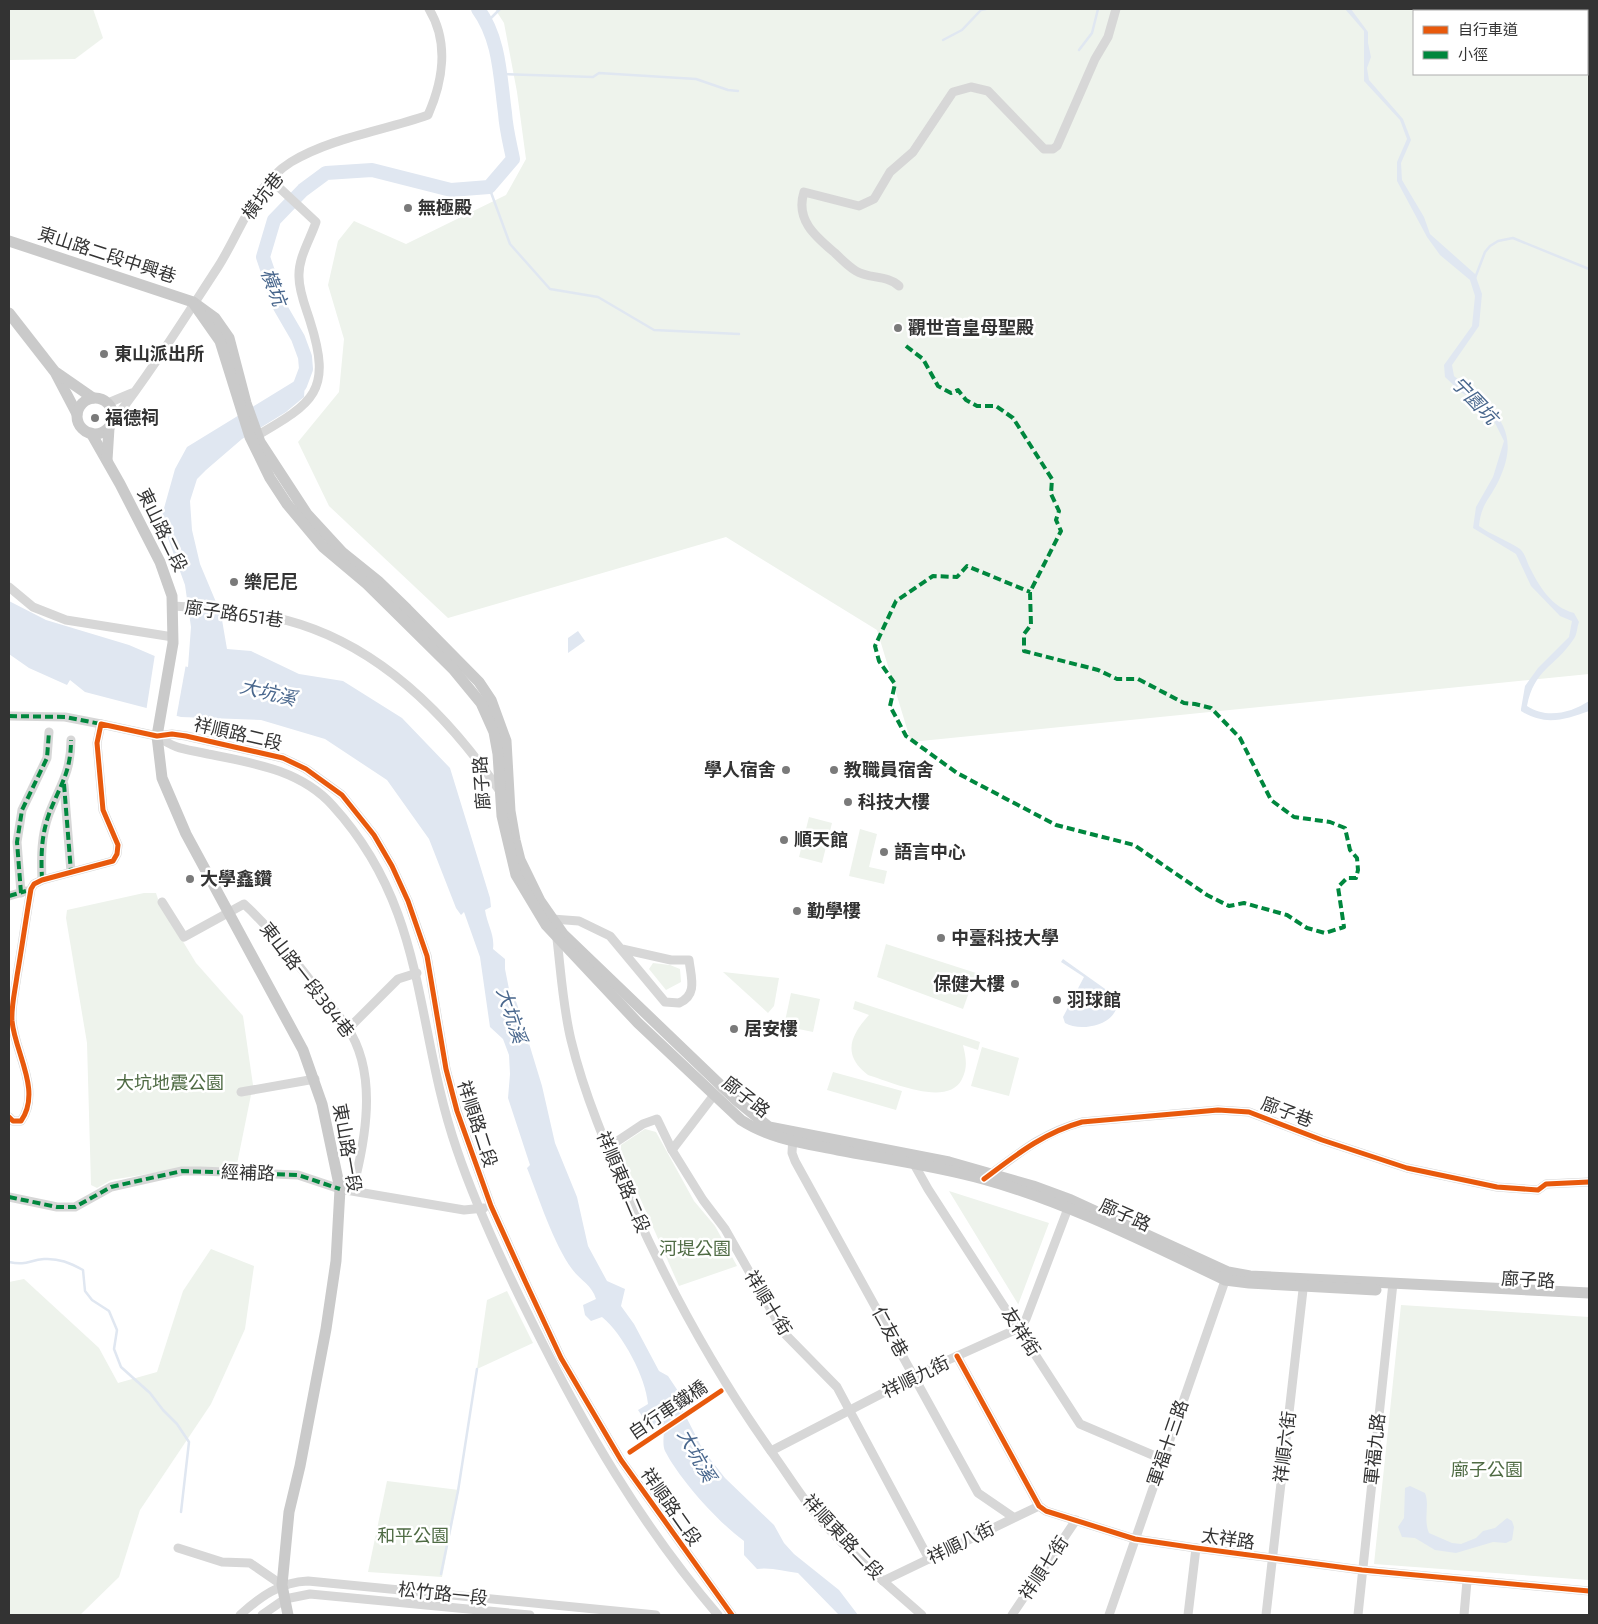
<svg xmlns="http://www.w3.org/2000/svg" width="1598" height="1624" font-family="'Exo 2','Noto Sans TC',sans-serif">
  <style>
    .green { fill: #eef3ec; fill-rule: evenodd }
    .water { fill: #e0e7f1 }
    .pier { fill: #fff }
    .lines { fill: none; stroke-linecap: round; stroke-linejoin: round }
    .stream { stroke: #e0e7f1; stroke-width: 2.5 }
    .river { stroke: #e0e7f1; stroke-width: 14 }
    .minor { stroke: #d7d7d7; stroke-width: 9 }
    .major { stroke: #cacaca; stroke-width: 11 }
    .quiet { stroke: #00873e; stroke-width: 4; stroke-dasharray: 8 4; stroke-linecap: butt }
    .cycleway-casing { stroke: #fff; stroke-width: 8 }
    .cycleway { stroke: #e8590c; stroke-width: 5 }
    .poi-dot { fill: #7a7a7a; stroke: #fff; stroke-width: 2 }
    .labels { text-anchor: middle; stroke-width: 5; stroke-linejoin: round; paint-order: stroke }
    .street-label { font-size: 18px; fill: #333; stroke: #fff }
    .poi-label { font-size: 18px; font-weight: bold; fill: #333; stroke: #fff; text-anchor: start }
    .park-label { font-size: 18px; fill: #4f6b44; stroke: #fff }
    .water-label { font-size: 19px; font-style: italic; fill: #49678d; stroke: #fff }
  </style>
  <rect width="100%" height="100%" fill="#fff"/>
  <g class="green">
    <path d="M9 9H93L103 38 75 59 9 60Z"/>
    <path d="M495 9H1589V674L911 742 877 630 726 537 448 618 329 506 298 442 339 392 344 339 328 285 338 241 354 221 406 244 506 195 526 159 517 92 504 23ZM1414 11H1587V74H1414Z"/>
    <path d="M809 817 832 823 822 863 799 857Z"/>
    <path d="M860 829 877 834 869 867 887 871 884 884 849 876Z"/>
    <path d="M144 893H156L159 902 196 963 243 1016 253 1085 236 1169 183 1168 111 1180 97 1188 91 1185 87 1043 66 918 67 910Z"/>
    <path d="M886 944 976 973 963 1009 877 977Z"/>
    <path d="M653 963 670 965 680 969 681 982 666 990 649 969Z"/>
    <path d="M723 972 779 978 774 1006 768 1013Z"/>
    <path d="M791 993 820 999 813 1032 784 1026Z"/>
    <path d="M855 1001 980 1042 978 1050 963 1045C966 1058 968 1067 962 1079 948 1108 891 1082 868 1075 842 1055 850 1036 869 1015L853 1009Z"/>
    <path d="M982 1047 1019 1058 1009 1096 971 1086Z"/>
    <path d="M833 1072 902 1091 896 1110 827 1090Z"/>
    <path d="M645 1129 656 1132 694 1201 715 1226 737 1266 679 1286 621 1155V1145Z"/>
    <path d="M949 1191 1049 1223 1018 1305V1304Z"/>
    <path d="M211 1249 254 1266 245 1329 211 1404 140 1510 119 1577 80 1615H9V1282L24 1279 99 1348 118 1383 157 1372 183 1291Z"/>
    <path d="M507 1291 533 1343 477 1369 487 1300Z"/>
    <path d="M1401 1305 1589 1317V1580L1374 1564Z"/>
    <path d="M387 1481 459 1490 442 1577 368 1572Z"/>
  </g>
  <g class="water">
    <path d="M1345 9H1351L1368 32V43L1371 57 1367 68 1369 80 1403 119 1411 140 1401 163 1402 180 1424 217 1430 234 1475 274 1482 294 1479 326 1452 365 1454 376C1491 407 1524 427 1499 480 1490 499 1481 504 1479 526 1491 535 1507 540 1520 549 1524 552 1527 561 1529 566 1539 586 1551 607 1574 613L1579 622C1577 627 1577 636 1573 640 1555 667 1534 669 1527 706 1546 719 1571 713 1589 701V711C1565 720 1544 726 1521 711V709L1525 686 1538 668 1569 637 1572 621 1560 616 1531 586 1516 554 1473 528 1476 507 1493 477 1504 441 1495 423 1476 400 1462 393 1445 377 1444 365 1472 326 1475 296 1470 280 1440 255 1427 237 1397 181V162L1407 139 1400 120 1364 81V31Z"/>
    <path d="M306 369 304 397 286 412 242 439 206 470 197 479 190 501 192 530 200 564 221 614 227 649 251 651 299 674 343 681 402 718 450 768 490 898 491 907 485 910C487 924 495 935 493 949L505 959V969L510 994H513L517 1004 542 1086 555 1143 577 1197 588 1246 607 1281 625 1289 621 1306 634 1324 659 1371 668 1376 680 1394 678 1401 703 1450 725 1478 774 1525 784 1543 794 1554 839 1590 858 1615H839L798 1573C784 1571 770 1567 757 1569L744 1555V1541C718 1522 680 1480 665 1451 662 1445 664 1432 665 1425L654 1428 646 1422 638 1410 648 1404C646 1378 623 1334 602 1317L591 1321 585 1315 583 1305 596 1299C592 1285 580 1280 572 1269 553 1243 539 1198 527 1168L530 1165 508 1098 510 1074 509 1055 503 1039 490 1027 480 957 464 912 461 915 456 908 429 839 387 780 325 739 261 720 181 717 85 692 70 680 67 685 29 668 9 654V601L46 620 129 645 171 663 188 667 191 627 185 585 161 519 175 469 187 447 298 379Z"/>
    <path d="M578 631 585 641 568 653V638Z"/>
    <path d="M1063 959 1115 996C1126 1022 1083 1034 1065 1023L1063 1017 1084 977 1061 962Z"/>
    <path d="M1410 1486 1425 1493C1430 1505 1423 1519 1429 1533L1452 1543 1461 1544 1476 1538 1483 1531 1495 1528 1507 1518 1512 1521 1514 1527 1512 1540 1506 1543 1493 1542 1456 1553 1435 1550 1415 1538 1402 1537 1398 1527 1404 1518 1405 1488Z"/>
  </g>
  <path class="pier" d="M155 654 186 664 176 719 146 712Z"/>
  <g class="lines">
    <g class="stream">
      <path d="M487 22 500 9"/>
      <path d="M943 40 962 30 981 10 986 9"/>
      <path d="M1079 50 1092 33 1098 9"/>
      <path d="M502 74 593 77 599 73 696 79 728 90 738 91"/>
      <path d="M489 187 510 244 550 289 598 297 654 330 739 334"/>
      <path d="M1475 278 1485 252 1490 246 1498 241 1513 238 1589 269"/>
      <path d="M9 1262C27 1266 29 1260 44 1259 59 1258 70 1263 83 1270L85 1291 92 1300 109 1311 117 1330 114 1349 121 1367 150 1393 163 1410 177 1424 189 1442 181 1512"/>
      <path d="M441 1574 458 1491 477 1369"/>
    </g>
    <path class="river" d="M300 385 306 369 305 357 298 338 280 307 263 257 274 220 303 190 326 173 372 170 451 190 489 187 513 159C510 144 506 129 505 113 500 77 500 39 478 9"/>
    <g class="minor">
      <path d="M899 286C888 275 869 279 856 271 848 266 841 259 835 253 816 237 795 220 804 192L859 206 874 199 890 172 913 152 953 92 971 87 988 91 1044 149H1053L1057 146 1095 59 1108 37 1116 9"/>
      <path d="M108 403 132 393"/>
      <path d="M113 421C151 372 184 319 218 267 241 231 254 185 291 162 333 137 383 131 428 115 443 81 449 42 429 9"/>
      <path d="M253 438C313 403 333 393 310 321 306 308 299 292 299 277 298 258 310 240 316 222L271 180"/>
      <path d="M9 587 33 607 66 620 173 637"/>
      <path d="M173 606C206 608 239 610 272 617 371 637 444 710 499 790"/>
      <path d="M9 716 65 717 101 724"/>
      <path d="M157 736C176 750 187 749 208 754 253 763 301 770 333 806 428 910 414 1026 457 1150 477 1209 504 1266 532 1322 584 1427 641 1525 718 1615"/>
      <path d="M64 785 71 872"/>
      <path d="M42 880C41 857 41 836 49 814 60 785 71 773 71 740"/>
      <path d="M21 893 17 842 22 810 47 758 49 732"/>
      <path d="M9 896 26 891"/>
      <path d="M162 902 184 937 244 904C268 926 287 951 307 976 320 993 335 1010 347 1027 376 1070 367 1130 356 1176L340 1189"/>
      <path d="M552 919 579 921 610 936 665 1002 679 1003C698 995 691 977 689 960H671L622 949"/>
      <path d="M561 936 557 939C561 973 563 1007 571 1040 585 1098 609 1152 633 1207 673 1296 716 1374 773 1454 788 1475 802 1498 819 1518 850 1554 887 1584 922 1615"/>
      <path d="M348 1029 398 979 417 973"/>
      <path d="M241 1092 315 1079"/>
      <path d="M9 1117 13 1121H21C42 1091 15 1053 12 1021 11 1007 15 991 17 976 22 947 26 918 31 889L34 884 42 880 113 861 117 854 118 845 103 810 97 743 101 724 157 736 172 734 186 736 283 758 306 769 342 795 374 835 392 866 408 901 427 956 446 1069 457 1111 491 1206 525 1281 561 1358 621 1460 732 1615"/>
      <path d="M793 1136 792 1153 795 1161 978 1493 1013 1517"/>
      <path d="M607 1148 643 1124 657 1119 672 1150 703 1200 725 1229 784 1333 837 1387 929 1559"/>
      <path d="M672 1150 714 1095"/>
      <path d="M914 1164 928 1189 1080 1424 1162 1459"/>
      <path d="M987 1177C1019 1153 1044 1132 1082 1122L1218 1110 1249 1112 1322 1140 1407 1168 1497 1187 1538 1190 1546 1184 1589 1182"/>
      <path d="M9 1197 57 1207H75L111 1187 182 1171H200L298 1175 340 1189 464 1210 484 1208"/>
      <path d="M957 1356 1039 1506 1046 1511 1135 1539 1196 1548 1362 1570 1589 1591"/>
      <path d="M771 1451 937 1365 1019 1328 1026 1319 1070 1203"/>
      <path d="M178 1548 222 1562 250 1563 282 1585"/>
      <path d="M883 1581 1039 1506"/>
      <path d="M240 1615C260 1597 280 1582 308 1581L656 1615"/>
      <path d="M262 1615 285 1599 310 1594 530 1615"/>
      <path d="M1012 1615 1076 1520"/>
      <path d="M1109 1615 1227 1275"/>
      <path d="M1188 1615 1196 1548"/>
      <path d="M1266 1615 1304 1281"/>
      <path d="M1358 1615 1393 1283"/>
      <path d="M1464 1615 1467 1581"/>
    </g>
    <g class="major">
      <path d="M9 241 193 302 215 318 229 338 246 403 260 442 307 514 342 552 378 581 407 609 479 682 491 700 506 741 510 811 515 840 520 860 540 901 563 934 736 1100 769 1127 949 1162 1033 1186 1071 1200 1228 1272 1250 1276 1589 1293"/>
      <path d="M194 304 220 341 250 437 270 478 287 504 323 547 367 584 453 669 481 703 494 732 498 754 502 816 516 875 546 925 638 1023 741 1120C770 1139 804 1143 838 1150 886 1159 936 1166 983 1179 1067 1202 1147 1243 1225 1280L1249 1283 1376 1290"/>
      <path d="M9 313 55 372 77 414"/>
      <path d="M57 373 93 398"/>
      <circle cx="95" cy="416" r="18"/>
      <path d="M91 433 120 484 160 562 172 596 173 643 157 736 162 778 186 834 303 1050 322 1104 340 1189 336 1261 326 1329 300 1466 289 1512 282 1585 288 1615"/>
      <path d="M107 460 109 428"/>
    </g>
    <g class="quiet">
      <path d="M906 346 923 359 938 386 951 393 958 390 966 400 977 406H996L1013 418 1052 479 1051 494 1059 511 1056 520 1061 531 1030 592 1031 625 1024 634V651L1098 670 1117 679H1138L1184 703 1195 704 1211 708 1240 738 1271 800 1294 817 1330 822 1345 828 1350 850 1357 858 1358 870 1356 878H1347L1338 887 1344 927 1325 933 1307 928 1287 915 1244 903 1229 906 1207 895 1134 845 1056 825 957 773 906 736 890 706 895 684 879 661 875 646 896 601 933 576 957 577 967 566 1030 592"/>
      <path d="M9 716 65 717 101 724"/>
      <path d="M64 784 71 872"/>
      <path d="M42 880C41 857 41 836 49 814 60 785 71 773 71 740"/>
      <path d="M21 893 17 842 22 810 47 758 49 732"/>
      <path d="M9 896 26 891"/>
      <path d="M9 1197 57 1207H75L111 1187 182 1171 298 1175 340 1189"/>
    </g>
    <defs>
      <g id="cycleway">
        <path d="M9 1117 13 1121H21C42 1091 15 1053 12 1021 11 1007 15 991 17 976 22 947 26 918 31 889L34 884 42 880 113 861 117 854 118 845 103 810 97 743 101 724 157 736 172 734 186 736 283 758 306 769 342 795 374 835 392 866 408 901 427 956 446 1069 457 1111 491 1206 525 1281 561 1358 621 1460 732 1615"/>
        <path d="M984 1179C1016 1155 1043 1133 1082 1122L1218 1110 1249 1112 1322 1140 1407 1168 1497 1187 1538 1190 1546 1184 1589 1182"/>
        <path d="M957 1356 1039 1506 1046 1511 1135 1539 1196 1548 1362 1570 1589 1591"/>
        <path d="M630 1452 721 1391"/>
      </g>
    </defs>
    <use href="#cycleway" class="cycleway-casing"/>
    <use href="#cycleway" class="cycleway"/>
  </g>
  <g class="poi-dot">
    <circle cx="408" cy="208" r="5"/>
    <circle cx="898" cy="328" r="5"/>
    <circle cx="104" cy="354" r="5"/>
    <circle cx="95" cy="418" r="5"/>
    <circle cx="234" cy="582" r="5"/>
    <circle cx="786" cy="770" r="5"/>
    <circle cx="834" cy="770" r="5"/>
    <circle cx="848" cy="802" r="5"/>
    <circle cx="784" cy="840" r="5"/>
    <circle cx="884" cy="852" r="5"/>
    <circle cx="190" cy="879" r="5"/>
    <circle cx="797" cy="911" r="5"/>
    <circle cx="941" cy="938" r="5"/>
    <circle cx="1015" cy="984" r="5"/>
    <circle cx="1057" cy="1000" r="5"/>
    <circle cx="734" cy="1029" r="5"/>
  </g>
  <g class="labels">
    <g class="street-label">
      <text transform="translate(263 196) rotate(-52)" y="6">橫坑巷</text>
      <text transform="translate(107 255) rotate(18)" y="6">東山路二段中興巷</text>
      <text transform="translate(162 530) rotate(64)" y="6">東山路二段</text>
      <text transform="translate(234 614) rotate(8)" y="6">廍子路651巷</text>
      <text transform="translate(238 734) rotate(13)" y="6">祥順路二段</text>
      <text transform="translate(482 783) rotate(-94)" y="6">廍子路</text>
      <text transform="translate(307 980) rotate(52)" y="6">東山路一段384巷</text>
      <text transform="translate(746 1097) rotate(38)" y="6">廍子路</text>
      <text transform="translate(1287 1112) rotate(21)" y="6">廍子巷</text>
      <text transform="translate(477 1124) rotate(72)" y="6">祥順路二段</text>
      <text transform="translate(347 1148) rotate(80)" y="6">東山路一段</text>
      <text transform="translate(248 1173) rotate(2)" y="6">經補路</text>
      <text transform="translate(623 1182) rotate(67)" y="6">祥順東路二段</text>
      <text transform="translate(1125 1215) rotate(24)" y="6">廍子路</text>
      <text transform="translate(1528 1280) rotate(3)" y="6">廍子路</text>
      <text transform="translate(768 1303) rotate(59)" y="6">祥順十街</text>
      <text transform="translate(890 1332) rotate(61)" y="6">仁友巷</text>
      <text transform="translate(1021 1332) rotate(57)" y="6">友祥街</text>
      <text transform="translate(916 1377) rotate(-26)" y="6">祥順九街</text>
      <text transform="translate(668 1410) rotate(-34)" y="6">自行車鐵橋</text>
      <text transform="translate(1168 1443) rotate(-71)" y="6">軍福十三路</text>
      <text transform="translate(1285 1447) rotate(-83)" y="6">祥順六街</text>
      <text transform="translate(1375 1449) rotate(-84)" y="6">軍福九路</text>
      <text transform="translate(671 1507) rotate(55)" y="6">祥順路二段</text>
      <text transform="translate(843 1537) rotate(47)" y="6">祥順東路二段</text>
      <text transform="translate(1228 1539) rotate(8)" y="6">太祥路</text>
      <text transform="translate(961 1543) rotate(-26)" y="6">祥順八街</text>
      <text transform="translate(1044 1568) rotate(-56)" y="6">祥順七街</text>
      <text transform="translate(443 1594) rotate(6)" y="6">松竹路一段</text>
    </g>
    <g class="poi-label">
      <text x="418" y="214">無極殿</text>
      <text x="908" y="334">觀世音皇母聖殿</text>
      <text x="114" y="360">東山派出所</text>
      <text x="105" y="424">福德祠</text>
      <text x="244" y="588">樂尼尼</text>
      <text x="776" y="776" text-anchor="end">學人宿舍</text>
      <text x="844" y="776">教職員宿舍</text>
      <text x="858" y="808">科技大樓</text>
      <text x="794" y="846">順天館</text>
      <text x="894" y="858">語言中心</text>
      <text x="200" y="885">大學鑫鑽</text>
      <text x="807" y="917">勤學樓</text>
      <text x="951" y="944">中臺科技大學</text>
      <text x="1005" y="990" text-anchor="end">保健大樓</text>
      <text x="1067" y="1006">羽球館</text>
      <text x="744" y="1035">居安樓</text>
    </g>
    <g class="park-label">
      <text x="170" y="1089">大坑地震公園</text>
      <text x="695" y="1255">河堤公園</text>
      <text x="1487" y="1476">廍子公園</text>
      <text x="413" y="1542">和平公園</text>
    </g>
    <g class="water-label">
      <text transform="translate(274 287) rotate(69)" y="7">橫坑</text>
      <text transform="translate(1475 400) rotate(46)" y="7">宁園坑</text>
      <text transform="translate(268 692) rotate(14)" y="7">大坑溪</text>
      <text transform="translate(512 1015) rotate(72)" y="7">大坑溪</text>
      <text transform="translate(697 1455) rotate(61)" y="7">大坑溪</text>
    </g>
  </g>
  <rect width="1598" height="1624" fill="none" stroke="#333333" stroke-width="20"/>
  <rect x="1413" y="10" width="175" height="65" fill="#ffffff" stroke="#adadad"/>
  <rect x="1423" y="26" width="25" height="8" fill="#e8590c" stroke="#adadad"/>
  <text x="1458" y="35" font-size="15" fill="#333333">自行車道</text>
  <rect x="1423" y="51" width="25" height="8" fill="#00873e" stroke="#adadad"/>
  <text x="1458" y="60" font-size="15" fill="#333333">小徑</text>
</svg>
